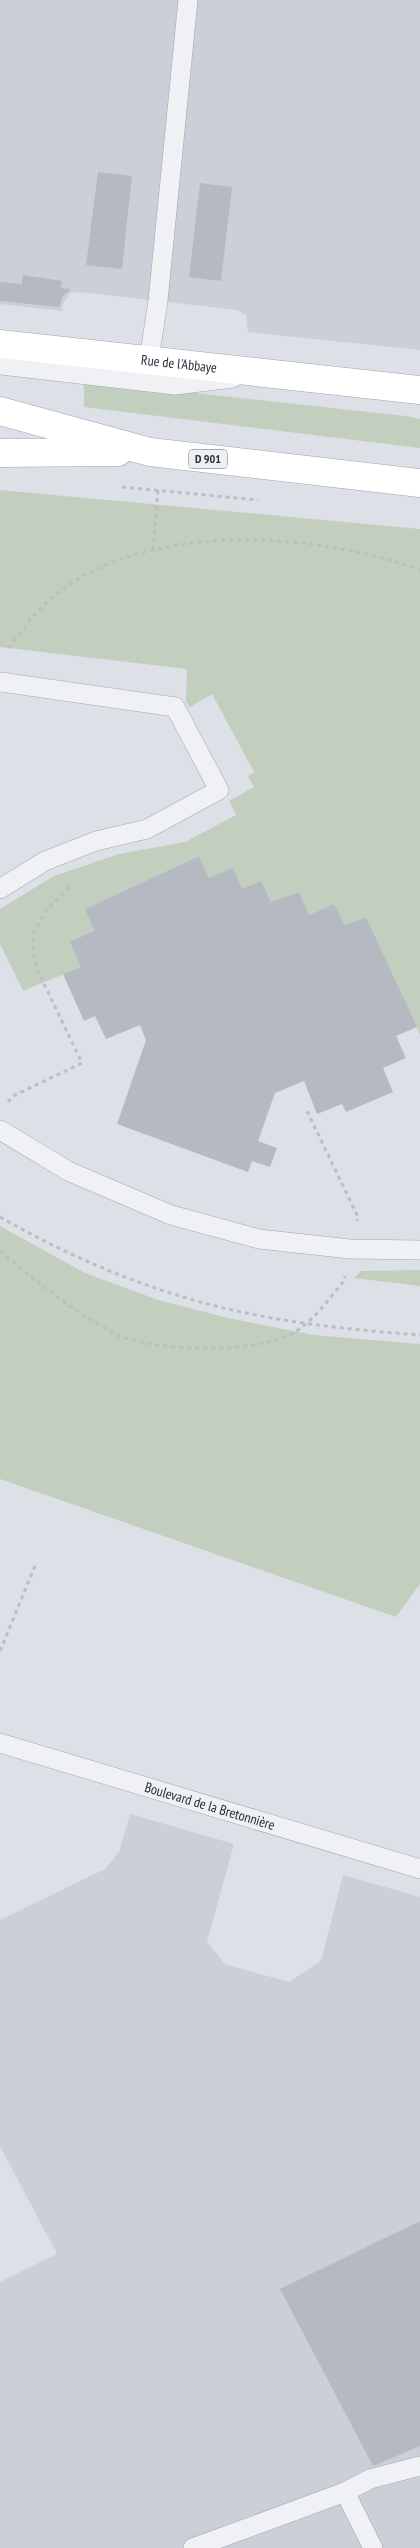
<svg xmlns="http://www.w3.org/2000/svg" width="420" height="2548" font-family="'PT Sans Narrow',sans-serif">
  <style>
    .built { fill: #cbcfd7 }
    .green { fill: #c2cfbe }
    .building { fill: #b4b9c2 }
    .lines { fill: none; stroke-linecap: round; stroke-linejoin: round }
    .lane-casing { stroke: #a3a7af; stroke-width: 20 }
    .primary-casing { stroke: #9da4b1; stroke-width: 29 }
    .path { stroke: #bbbec4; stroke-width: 3; stroke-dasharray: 4 4; stroke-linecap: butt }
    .lane { stroke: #eff1f4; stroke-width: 19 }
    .primary { stroke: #fff; stroke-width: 28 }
    .labels { text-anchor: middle; stroke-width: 4.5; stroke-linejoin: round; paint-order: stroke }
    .shield { fill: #eceff4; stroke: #626872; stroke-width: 1 }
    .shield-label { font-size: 12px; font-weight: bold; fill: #272e3b }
    .street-label { font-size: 14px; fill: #272e3b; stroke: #eceff4 }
  </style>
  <rect width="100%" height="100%" fill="#dde0e6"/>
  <g class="built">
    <path d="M0 0H420V350L248 332 246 315 237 310 80 292 70 293 63 304 62 311 0 304Z"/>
    <path d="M130 1814 234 1844 207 1942 225 1964 289 1982 321 1961 343 1875 420 1897V2548H0V2282L57 2254 0 2146V1920L105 1869 119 1852Z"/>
  </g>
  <g class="green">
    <path d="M84 381 406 416 420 419V448L84 407Z"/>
    <path d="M0 490 420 529V1035L366 917 345 925 334 904 309 915 299 892 271 902 261 882 242 889 232 869 209 878 199 856 85 909 94 931 81 967 23 991 0 944V909L54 876 119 854 185 842 236 815 229 801 254 787 248 776 254 772 212 694 190 707 186 702 187 669 0 647Z"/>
    <path d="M0 1226 85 1273 158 1300 228 1318 314 1335 420 1344V1584L396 1617 0 1479Z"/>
    <path d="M420 1270V1286L354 1278 361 1271Z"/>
  </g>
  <g class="building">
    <path d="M98 172 132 176 122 269 86 265Z"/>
    <path d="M200 183 232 187 221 281 189 277Z"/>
    <path d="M23 275 62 281 61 288 71 289 63 296 59 307 0 301V282L22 284Z"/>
    <path d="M199 856 209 878 233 868 242 889 261 881 271 902 299 892 309 915 334 904 345 925 366 917 417 1027 396 1036 406 1058 383 1068 393 1092 346 1112 342 1104 317 1114 304 1081 275 1093 258 1141 277 1148 270 1167 252 1161 248 1172 117 1124 146 1040 140 1025 106 1039 95 1016 84 1021 63 974 81 967 70 942 94 931 85 909Z"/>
    <path d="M420 2221V2446L373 2466 280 2289Z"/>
  </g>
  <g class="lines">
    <defs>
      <g id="lane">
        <path d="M149 360 158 301 188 0"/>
        <path d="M0 365 175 385 233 378"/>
        <path d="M0 682 175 707 219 790 147 829 96 841 45 861 0 889"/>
        <path d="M0 1130 68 1171 171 1215 259 1239 350 1249 420 1250"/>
        <path id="s1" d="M0 1743 420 1869"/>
        <path d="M345 2492 373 2548"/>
        <path d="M193 2548 345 2492 370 2479 420 2466"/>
      </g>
      <g id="primary">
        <path id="s2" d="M0 344 420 390"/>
        <path d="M0 411 150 452 420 483"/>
        <path d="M0 453 118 452"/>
      </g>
    </defs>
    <use href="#lane" class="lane-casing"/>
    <use href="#primary" class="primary-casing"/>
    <g class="path">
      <path d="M122 487 258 500"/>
      <path d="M153 550 158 490"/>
      <path d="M9 648C20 634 30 618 43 606 132 519 312 530 420 570"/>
      <path d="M8 1102 13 1096 82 1063 37 969 33 951 34 932 47 909 73 883"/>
      <path d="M307 1111 358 1217 357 1221"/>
      <path d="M0 1217C56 1249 115 1276 177 1295 255 1320 339 1329 420 1335"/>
      <path d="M0 1251C33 1278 64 1305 101 1326 109 1330 117 1336 125 1338 165 1351 247 1353 287 1336 311 1325 327 1301 344 1281L345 1276"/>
      <path d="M0 1651 35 1566"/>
    </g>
    <use href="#lane" class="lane"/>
    <use href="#primary" class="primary"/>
  </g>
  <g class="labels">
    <rect class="shield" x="189" y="449.5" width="38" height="19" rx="4"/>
    <g class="shield-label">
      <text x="208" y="463">D 901</text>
    </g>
    <g class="street-label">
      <text dy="5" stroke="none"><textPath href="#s2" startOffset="180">Rue de l'Abbaye</textPath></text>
      <text dy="5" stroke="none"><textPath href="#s1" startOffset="219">Boulevard de la Bretonnière</textPath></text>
    </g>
  </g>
</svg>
